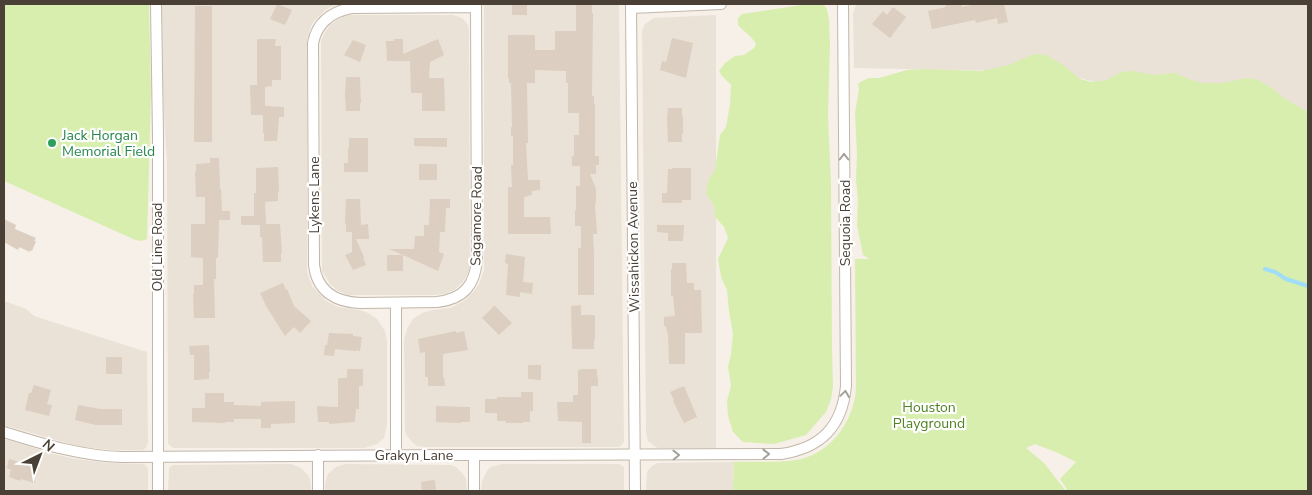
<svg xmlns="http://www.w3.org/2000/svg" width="1312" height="495" font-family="'Nunito Sans',sans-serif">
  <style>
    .residential { fill: #eae2d6 }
    .green { fill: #d8eeae }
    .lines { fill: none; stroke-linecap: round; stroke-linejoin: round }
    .stream { stroke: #a0def8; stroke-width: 4 }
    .building { fill: #dccec0 }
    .minor-casing { stroke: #c2b7aa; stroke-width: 12 }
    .minor { stroke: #fff; stroke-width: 10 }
    .oneway { stroke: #a4a09a }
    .leisure-dot { fill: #2e9e5b; stroke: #fff; stroke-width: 2 }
    .labels { text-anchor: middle; stroke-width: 4.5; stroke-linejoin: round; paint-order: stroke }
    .leisure-label { font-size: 14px; fill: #27864d; stroke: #fff; text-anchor: start }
    .street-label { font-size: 14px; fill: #4a4036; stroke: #fff }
    .park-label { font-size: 14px; fill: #528323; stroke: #fff }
  </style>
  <rect width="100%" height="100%" fill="#f6f0e9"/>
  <g class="residential">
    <path d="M162 4H337L325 10 315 20 311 26 307 40V272L312 286 326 301 338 307 360 310 368 313 377 319 385 331 387 341V425L384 438 377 444 364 448H173L168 444 167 159 165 135 163 89Z"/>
    <path d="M484 4H619L624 442 620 447H426L417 446 413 443 407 436 405 432 404 340 407 329 413 319 422 313 433 310 450 308 464 301 474 291 479 284 484 270Z"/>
    <path d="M856 4H1308V133L1054 72 854 68 853 14Z"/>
    <path d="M350 15H453L462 18 468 25 469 29 470 264 468 274 462 283 454 290 445 294 434 295H348L338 291 330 284 322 271 321 41 325 32 331 24 344 16Z"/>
    <path d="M716 15V448H658L654 446 648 441 646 433 642 31 645 24 654 18Z"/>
    <path d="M4 301 26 309 34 316 147 352 148 443 146 448 142 450H112L80 447 4 425Z"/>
    <path d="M4 440H9L53 454 76 459 106 463 144 464 148 468V491H4Z"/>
    <path d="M734 462 733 491H646L647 472 652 466 658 463Z"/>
    <path d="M291 464 301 468 308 475 310 479 311 491H168L169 468 173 465Z"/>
    <path d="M345 464 451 465 456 467 463 474 466 479 467 491H325V483L328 474 336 467Z"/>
    <path d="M502 464H619L624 467V491H481L482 481 487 471 491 467Z"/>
  </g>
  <g class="green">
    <path d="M4 4H149L151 93 147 239C139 244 130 237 122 234L4 181Z"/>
    <path d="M808 4H823L827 9 829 20 830 44 828 116 831 184 832 350 833 387 831 399 826 412 806 435 774 444 743 442 733 432 728 416 727 401 731 386 728 367 731 354 733 334 729 311 727 290 721 277 718 259 728 238 724 227 715 217 714 205 706 194 708 181 715 170 720 135 726 127 730 104 731 85 722 76 719 71 725 63 735 56 744 55 754 48 756 44C752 36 744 32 738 25V18L742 14Z"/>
    <path d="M1035 54 1046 55 1062 64 1080 79 1092 82 1107 80 1121 72 1132 71 1154 75 1175 73 1194 81 1204 83H1223L1247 78 1258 80 1272 88 1285 99 1308 112V491H1068L1060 479 1076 462 1058 453 1035 444 1026 448 1044 463 1066 491H733L734 462C754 461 776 463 796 460 830 455 854 421 856 389L855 259H869L863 255 857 225 858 200 856 179 857 154 855 113 859 89 858 84 862 81 869 78H879L907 70 923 69 982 71 1009 65 1025 58Z"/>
  </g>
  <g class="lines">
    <path class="stream" d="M1265 269 1275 272 1286 279 1308 286"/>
  </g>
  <g class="building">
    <path d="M277 4 292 10 285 25 270 19Z"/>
    <rect x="512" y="4" width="15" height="11"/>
    <path d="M945 4H961L962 7 977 4H1004L1008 22 998 24 997 18 976 23 975 20 932 29 928 11 946 7Z"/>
    <path d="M576 5H592V13H593L592 96H594V103L595 104V156H599V165H596V174H590L596 189V204H595L597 234H593L594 255V295H578V248H581V226H575V210H576V186H580V166H572V156H574V135H579V113H568V83H566V71L535 70V83H527L528 143H526L528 180H540V190L532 191V195L524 197V217H550L551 234H508V187H512L511 165H513V136H511V127H512L511 83H509V78H508V35H535V50H555V31H576Z"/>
    <path d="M195 6H212V142H194Z"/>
    <path d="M893 7 906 17 890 38 872 24 883 11 887 15Z"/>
    <path d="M672 38 693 43 686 78 660 70 662 61 666 62Z"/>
    <path d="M257 39H276L275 46H281V80H272V86L265 87V106L284 107V117H279L277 141H264V133H263V115H251L250 85H257Z"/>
    <path d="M394 39H403V54L438 39 444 55 430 62 429 78H444L445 111H422V93H411L410 61H387L386 41H394Z"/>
    <path d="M353 40 366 45 360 62 344 55Z"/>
    <path d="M346 77H360L361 103H360V111H346L345 95Z"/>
    <path d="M668 108H682V116H683V134H682V142H668L667 118Z"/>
    <path d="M349 138H368V172H344V163H348V148H349Z"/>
    <path d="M414 138H447V147L414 146Z"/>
    <path d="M210 158H219L220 189H221L222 211H230V220H219L218 258H216V279H214L215 318H194L193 294H194V285H203V258L191 257V224H205V197H196L195 172H196V164L210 163Z"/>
    <rect x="419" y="164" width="18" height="16"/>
    <path d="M278 167 279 192 278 193V201L265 202 266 224H280L282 253H281V262H263L262 237H260V225H241V216H254V193H256V168Z"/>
    <path d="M672 168H691V200H682V203H662V193H667L668 169H672Z"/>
    <path d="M346 199H360L361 225 368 224 369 239H356L364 257 363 258 366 265 353 270 345 255 352 252V232H346V224H345Z"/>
    <path d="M430 199H450V208H446L445 232H440L439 252 444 254 438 271 403 255V271H387V255H403L389 249H414L415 236H424V225H429Z"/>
    <path d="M4 219 16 225 15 229 36 238 34 241H36L32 251 30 250V252L19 247 18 250 4 242Z"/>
    <path d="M657 225H684L683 241H668V233L657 232Z"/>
    <path d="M506 254 525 257 523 282 533 283 532 294 520 292V297L506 295 508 264 505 263Z"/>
    <path d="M672 263H686L687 283H694V290H701L702 333H685V364H669L668 333H667L666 326H664V317L675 316 673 296H671V269H672Z"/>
    <path d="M283 283 286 290 287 289 294 306 311 321 300 333 294 327 285 336 266 306 260 293Z"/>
    <path d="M581 305V315H594L595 316V340H594V349H572L571 306Z"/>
    <path d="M494 306H495L512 323 499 335 482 318Z"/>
    <path d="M456 331V333L464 331 468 350 443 354V377H444L445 386H428V377H425V352L420 353 418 339Z"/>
    <path d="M329 333 353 334V336L362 337 360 351 356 350V351L335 349 334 356 324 355 325 345H327Z"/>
    <path d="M209 345 210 372H209V379L194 380V355H190L189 346Z"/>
    <rect x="106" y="357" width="16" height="17"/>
    <path d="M528 365H541V380L528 379Z"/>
    <path d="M347 369H363V386H359V409H356L355 422 329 424V422H318L317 406 338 407V378H347Z"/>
    <path d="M582 369H597V377H598V386H591V443H582V422L558 421 557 402H573V395H578V370Z"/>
    <path d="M34 385 51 390 47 404 52 405 49 416 25 410 29 393H31Z"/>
    <path d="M684 386 697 417 684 423 673 401 674 400 670 392Z"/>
    <path d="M521 392H533V411H530V422H523V423H506V421H497V413H485V399H497V397H521Z"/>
    <path d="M205 393H224V402H234V405L261 406V402L295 401V423L271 424V428H261V419H234V422H225V423L192 422V408H205Z"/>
    <path d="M78 405 100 409H122V425H96L75 420Z"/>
    <path d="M436 406 470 407V422H461V423L436 422Z"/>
    <path d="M9 459 39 468 34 483 21 479 20 481 9 477 11 470 7 468Z"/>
    <path d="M433 480 435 481 436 491H422L421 482Z"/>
  </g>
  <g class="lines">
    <defs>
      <g id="minor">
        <path d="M156 4 158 136V491"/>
        <path d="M476 4 477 259C475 285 464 299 437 302L360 303C335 302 317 291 314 265L313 43C317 23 331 12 351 8L476 7"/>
        <path d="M631 4 635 491"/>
        <path d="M631 8 721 4"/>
        <path d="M396 303V455"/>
        <path d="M4 432C43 444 81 456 122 457 342 454 561 456 781 454 821 448 842 427 846 386L843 4"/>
        <path d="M474 455V491"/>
        <path d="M318 491V455"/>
      </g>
    </defs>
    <use href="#minor" class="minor-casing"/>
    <use href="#minor" class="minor"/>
  </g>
  <defs><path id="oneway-chevron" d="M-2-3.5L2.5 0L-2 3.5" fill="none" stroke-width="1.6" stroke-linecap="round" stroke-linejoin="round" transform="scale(1.25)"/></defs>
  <g class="oneway">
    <use href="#oneway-chevron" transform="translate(844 157) rotate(-90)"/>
    <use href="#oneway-chevron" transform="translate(845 394) rotate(-82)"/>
    <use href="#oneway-chevron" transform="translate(766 454) rotate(-1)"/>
    <use href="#oneway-chevron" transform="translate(676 455) rotate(-1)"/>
  </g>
  <circle class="leisure-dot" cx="52" cy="143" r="5"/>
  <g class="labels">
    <g class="leisure-label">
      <text x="62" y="140">Jack Horgan<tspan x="62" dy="16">Memorial Field</tspan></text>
    </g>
    <g class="street-label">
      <text transform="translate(314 195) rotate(-90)" y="5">Lykens Lane</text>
      <text transform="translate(476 216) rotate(-89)" y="5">Sagamore Road</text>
      <text transform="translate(845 223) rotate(-90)" y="5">Sequoia Road</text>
      <text transform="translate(157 247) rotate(-90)" y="5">Old Line Road</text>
      <text transform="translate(633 247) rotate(-91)" y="5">Wissahickon Avenue</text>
      <text x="414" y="460">Grakyn Lane</text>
    </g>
    <g class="park-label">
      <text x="929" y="412">Houston<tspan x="929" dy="16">Playground</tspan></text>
    </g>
  </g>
  <rect width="1312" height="495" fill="none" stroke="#4a4036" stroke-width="10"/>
  <g transform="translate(40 455) rotate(42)" stroke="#ffffff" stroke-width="4" paint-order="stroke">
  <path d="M0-4L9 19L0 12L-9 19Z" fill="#4a4036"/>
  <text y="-8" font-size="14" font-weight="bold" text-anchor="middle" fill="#4a4036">N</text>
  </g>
</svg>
